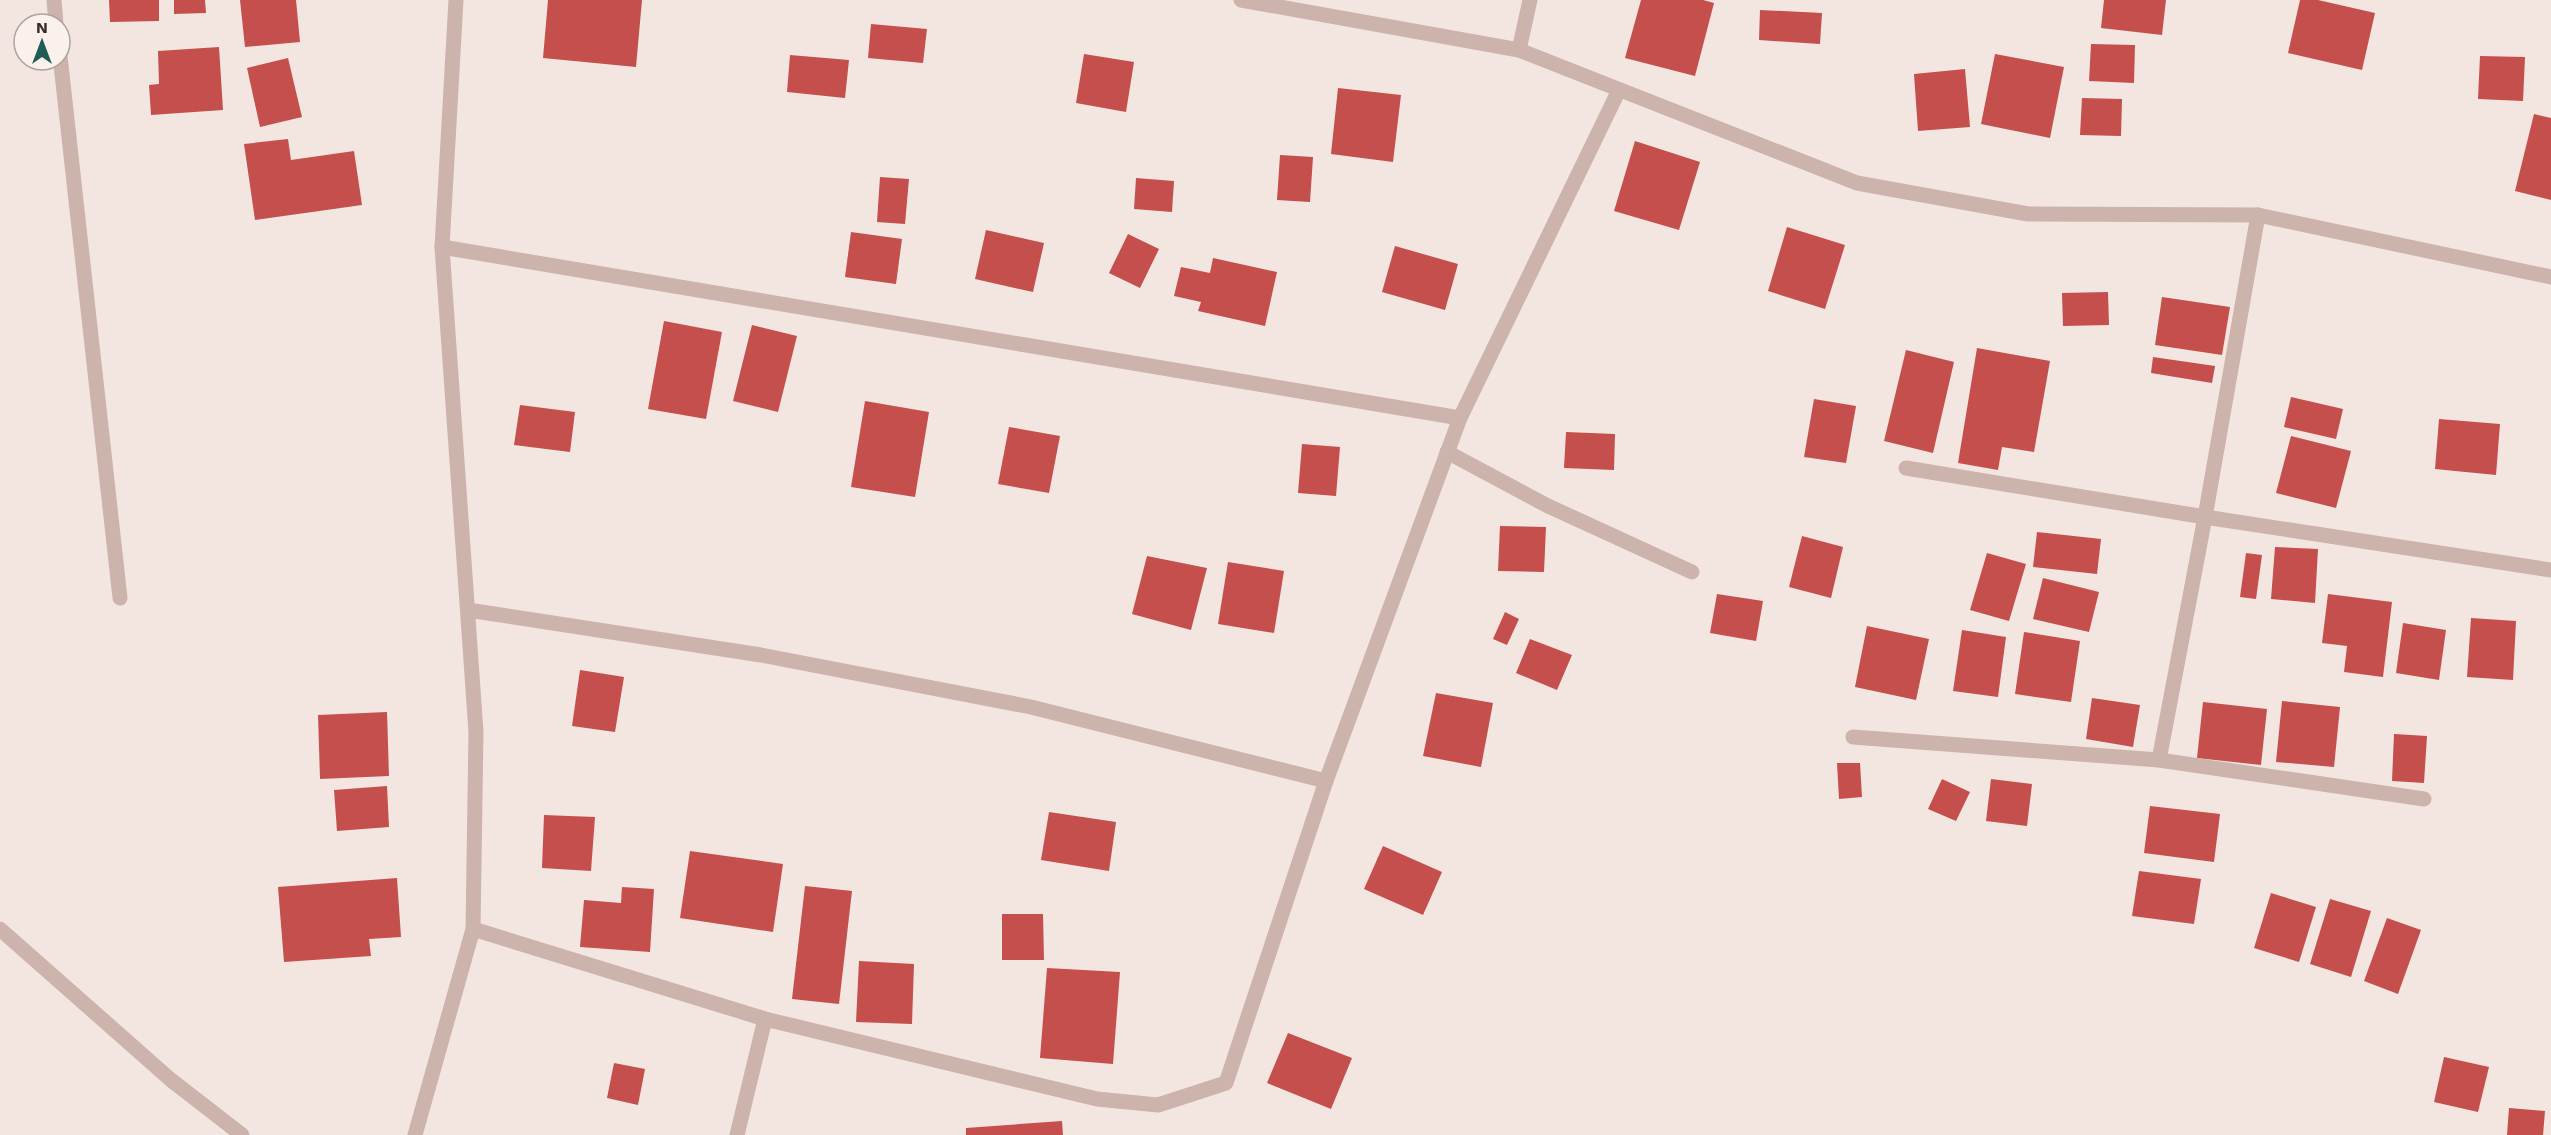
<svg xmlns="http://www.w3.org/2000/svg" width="2551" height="1135" font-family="'Work Sans',sans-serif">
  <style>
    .building { fill: #c54f4c }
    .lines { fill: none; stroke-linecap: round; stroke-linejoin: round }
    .street { stroke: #ccb3ac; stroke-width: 15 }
  </style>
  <rect width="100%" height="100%" fill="#f3e6e0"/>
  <g class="building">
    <path d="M109 0H159V21L110 22Z"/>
    <path d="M174 0H205L206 13 174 14Z"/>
    <path d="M240 0H296L300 42 245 47Z"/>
    <path d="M548 0H642L636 67 543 58Z"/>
    <path d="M1641 0H1703L1714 3 1695 76 1625 58Z"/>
    <path d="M2104 0H2166L2162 35 2101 28Z"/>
    <path d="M2300 0H2318L2375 13 2362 70 2288 53Z"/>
    <path d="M1760 10 1822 13 1820 44 1759 40Z"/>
    <path d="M871 24 927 29 923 63 868 58Z"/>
    <path d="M2091 44 2135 45 2134 83 2089 81Z"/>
    <path d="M219 47 223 110 151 115 149 85 159 84 158 51Z"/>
    <path d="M1084 54 1134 62 1126 112 1076 103Z"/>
    <path d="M1995 54 2064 67 2050 138 1981 124Z"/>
    <path d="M790 55 849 60 845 98 787 92Z"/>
    <path d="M2480 56 2525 57 2523 101 2478 99Z"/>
    <path d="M288 58 302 117 260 127 247 68Z"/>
    <path d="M1965 69 1970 127 1918 131 1914 74Z"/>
    <path d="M1338 88 1401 95 1393 162 1331 154Z"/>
    <path d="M2082 98 2122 99 2121 136 2080 135Z"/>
    <path d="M2534 114 2551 118V200L2515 191Z"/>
    <path d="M288 139 291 160 354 151 362 205 255 220 244 144Z"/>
    <path d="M1635 141 1700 162 1679 230 1614 211Z"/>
    <path d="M1280 155 1313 157 1310 202 1277 200Z"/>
    <path d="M880 177 909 179 905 224 877 222Z"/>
    <path d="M1136 178 1174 181 1172 212 1134 209Z"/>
    <path d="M1787 227 1845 245 1825 309 1768 291Z"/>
    <path d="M986 230 1044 243 1033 292 975 279Z"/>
    <path d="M851 232 902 239 896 284 845 277Z"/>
    <path d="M1128 234 1159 249 1140 288 1109 273Z"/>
    <path d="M1395 246 1458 264 1445 310 1382 292Z"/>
    <path d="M1213 258 1277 272 1265 326 1198 311 1201 302 1174 296 1181 267 1210 273Z"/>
    <path d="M2108 292 2109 325 2063 326 2062 293Z"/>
    <path d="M2162 297 2230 307 2222 355 2155 345Z"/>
    <path d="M664 321 722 332 706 419 648 409Z"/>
    <path d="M752 325 797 336 778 412 733 401Z"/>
    <path d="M1977 348 2050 361 2034 452 2002 447 1998 470 1958 463Z"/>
    <path d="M1906 350 1954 362 1933 453 1884 441Z"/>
    <path d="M2153 357 2215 366 2212 383 2151 373Z"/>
    <path d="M2291 397 2343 409 2336 439 2284 427Z"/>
    <path d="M1814 399 1856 406 1846 463 1804 457Z"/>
    <path d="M865 401 929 412 915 497 851 487Z"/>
    <path d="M520 405 575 412 570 452 514 445Z"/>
    <path d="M2439 419 2500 424 2496 475 2435 469Z"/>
    <path d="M1009 427 1060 436 1049 493 998 484Z"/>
    <path d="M1566 432 1615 434 1614 470 1564 468Z"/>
    <path d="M2291 436 2351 451 2336 508 2276 493Z"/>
    <path d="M1302 444 1340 447 1336 496 1298 493Z"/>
    <path d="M1500 526 1546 527 1544 572 1498 571Z"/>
    <path d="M2037 532 2101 539 2097 574 2033 567Z"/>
    <path d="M1802 536 1843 547 1831 598 1789 587Z"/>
    <path d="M2275 547 2318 549 2315 603 2271 599Z"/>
    <path d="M1987 553 2026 564 2009 621 1970 610Z"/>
    <path d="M2246 553 2262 555 2256 599 2240 597Z"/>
    <path d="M1147 556 1207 568 1191 630 1132 614Z"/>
    <path d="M1228 562 1284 571 1274 633 1218 624Z"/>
    <path d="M2043 578 2099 592 2089 632 2033 619Z"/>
    <path d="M1717 594 1763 601 1756 641 1710 633Z"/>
    <path d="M2328 594 2392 602 2383 677 2344 672 2347 646 2322 643Z"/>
    <path d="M1505 612 1519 619 1507 645 1493 639Z"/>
    <path d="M2471 618 2516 621 2513 680 2467 677Z"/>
    <path d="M2403 623 2446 630 2439 680 2396 673Z"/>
    <path d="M1867 626 1929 639 1916 700 1855 687Z"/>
    <path d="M1962 630 2006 637 1998 697 1953 691Z"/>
    <path d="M2024 632 2080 641 2071 702 2015 694Z"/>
    <path d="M1530 639 1572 655 1557 690 1516 673Z"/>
    <path d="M580 670 624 677 615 732 572 726Z"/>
    <path d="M1436 693 1493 703 1481 767 1423 756Z"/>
    <path d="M2092 698 2140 705 2133 747 2086 739Z"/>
    <path d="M2282 701 2340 707 2334 767 2276 762Z"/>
    <path d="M2203 702 2267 709 2261 765 2197 758Z"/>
    <path d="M387 712 389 776 320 779 318 715Z"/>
    <path d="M2394 734 2427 736 2424 783 2392 781Z"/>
    <path d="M1837 763H1860L1862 797 1839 799Z"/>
    <path d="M1942 779 1970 792 1956 821 1928 809Z"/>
    <path d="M1991 779 2032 784 2027 826 1986 821Z"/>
    <path d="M387 786 389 827 337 831 334 790Z"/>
    <path d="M2150 806 2220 814 2214 862 2144 853Z"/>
    <path d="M1049 812 1116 822 1109 871 1041 860Z"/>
    <path d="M544 815 595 817 591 871 542 868Z"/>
    <path d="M1383 846 1442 872 1423 915 1364 889Z"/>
    <path d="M690 851 783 864 773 932 680 918Z"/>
    <path d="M2139 871 2201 879 2194 924 2132 916Z"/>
    <path d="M397 878 401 937 369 939 371 956 284 962 278 887Z"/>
    <path d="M805 886 852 891 839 1004 792 999Z"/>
    <path d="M622 887 654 889 650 952 580 947 584 900 621 903Z"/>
    <path d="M2271 893 2316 907 2299 962 2254 948Z"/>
    <path d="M2330 899 2371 911 2351 977 2310 964Z"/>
    <path d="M1002 914H1043L1044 960H1002Z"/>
    <path d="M2387 918 2421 930 2398 994 2364 981Z"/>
    <path d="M859 961 914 964 912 1024 856 1022Z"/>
    <path d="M1047 968 1120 972 1113 1064 1040 1058Z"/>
    <path d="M1288 1033 1352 1058 1331 1109 1267 1083Z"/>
    <path d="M2444 1057 2489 1067 2478 1112 2434 1102Z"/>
    <path d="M614 1063 645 1069 638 1105 607 1098Z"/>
    <path d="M2509 1108 2545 1111 2543 1135H2507Z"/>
    <path d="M1062 1121 1063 1135H966V1128Z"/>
  </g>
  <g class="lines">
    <g class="street">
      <path d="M54 0 56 24"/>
      <path d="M1241 0 1519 50 1857 183 2028 214 2258 215 2551 277"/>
      <path d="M1519 50 1530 0"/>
      <path d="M60 56 120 598"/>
      <path d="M442 247 1460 418"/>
      <path d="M1447 452 1548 506 1692 572"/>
      <path d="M1906 468 2205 517 2551 570"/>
      <path d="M468 610 761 655 1031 707 1326 781"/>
      <path d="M1853 737 2159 760 2424 799"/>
      <path d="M2159 760 2205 517 2258 215"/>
      <path d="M0 929 171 1080 242 1135"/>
      <path d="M473 929 765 1019 1097 1099 1158 1105 1226 1083 1326 781 1460 418 1619 90"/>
      <path d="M415 1135 473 929 476 732 442 247 456 0"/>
      <path d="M737 1135 765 1019"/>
    </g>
  </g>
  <g transform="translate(42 42)"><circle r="28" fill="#faf1ed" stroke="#ada29f" stroke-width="1.5"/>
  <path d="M0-4.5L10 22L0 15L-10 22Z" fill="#205c53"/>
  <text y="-9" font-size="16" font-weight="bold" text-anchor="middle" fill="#3a2c2b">N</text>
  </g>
</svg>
